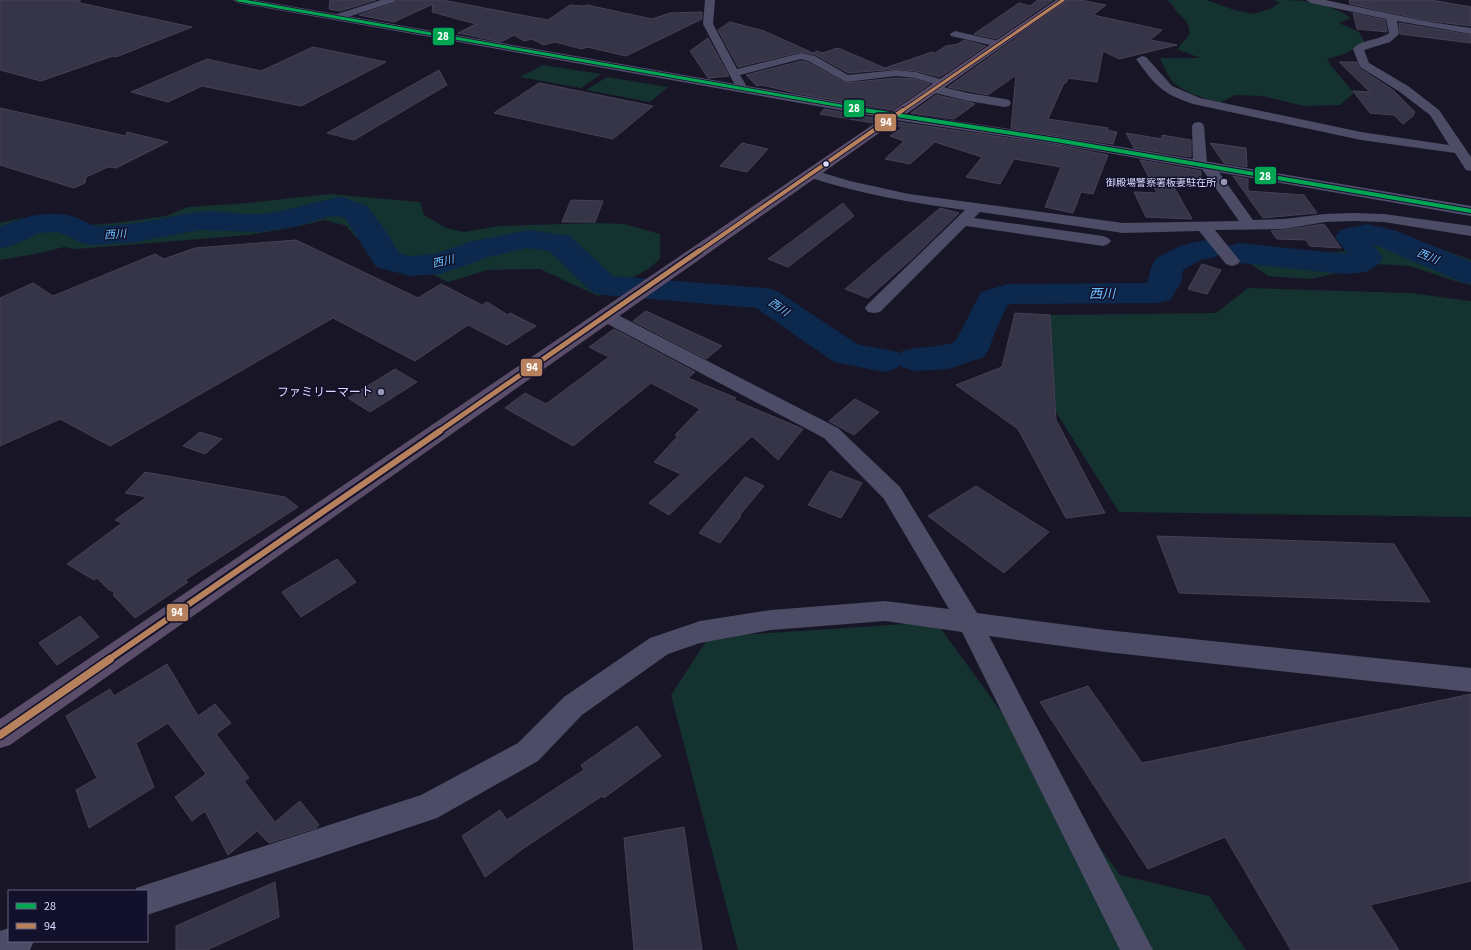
<svg xmlns="http://www.w3.org/2000/svg" width="1471" height="950" font-family="'Source Sans 3','Noto Sans JP',sans-serif">
  <style>
    .green { fill: #143230 }
    .lines { fill: none; stroke-linecap: round; stroke-linejoin: round }
    .river { fill: #0c284c; fill-rule: evenodd }
    .building { fill: #363447; stroke: #454158 }
    .minor { fill: #4c4c66; fill-rule: evenodd }
    .secondary { fill: #4f506c; fill-rule: evenodd }
    .trunk { fill: #5a4d69; fill-rule: evenodd }
    .bus-1-far1-casing { stroke: #13102c; stroke-width: 4.5 }
    .bus-1-casing { stroke: #13102c; stroke-width: 6 }
    .bus-2-far4-casing { stroke: #13102c; stroke-width: 4.5 }
    .bus-2-far3-casing { stroke: #13102c; stroke-width: 6 }
    .bus-2-far2-casing { stroke: #13102c; stroke-width: 8 }
    .bus-2-far1-casing { stroke: #13102c; stroke-width: 10 }
    .bus-2-casing { stroke: #13102c; stroke-width: 11 }
    .bus-1-far1 { stroke: #00a651; stroke-width: 3 }
    .bus-1 { stroke: #00a651; stroke-width: 4 }
    .bus-2-far4 { stroke: #b6815c; stroke-width: 3 }
    .bus-2-far3 { stroke: #b6815c; stroke-width: 4 }
    .bus-2-far2 { stroke: #b6815c; stroke-width: 5 }
    .bus-2-far1 { stroke: #b6815c; stroke-width: 6 }
    .bus-2 { stroke: #b6815c; stroke-width: 8 }
    .bus-dot { fill: #dcdbff; stroke: #13102c; stroke-width: 1.5 }
    .poi-dot { fill: #9796b3; stroke: #13102c; stroke-width: 1.5 }
    .labels { text-anchor: middle; stroke-width: 3; stroke-linejoin: round; paint-order: stroke }
    .far-poi-label { font-size: 10px; fill: #dcdbff; stroke: #13102c; text-anchor: end }
    .far-water-label { font-size: 11px; font-style: italic; fill: #69c5ff; stroke: #13102c }
    .poi-label { font-size: 12px; fill: #dcdbff; stroke: #13102c; text-anchor: end }
    .water-label { font-size: 13px; font-style: italic; fill: #69c5ff; stroke: #13102c }
    .line-badge { stroke: #13102c; stroke-width: 1.5 }
    .badge-label { font-size: 11px; text-anchor: middle; font-weight: bold; fill: #fff }
  </style>
  <rect width="100%" height="100%" fill="#181626"/>
  <g class="green">
    <path d="M1166 0H1207L1234 10 1254 14 1270 9 1280 3 1274 0C1303 0 1325 1 1351 18L1339 23 1359 32 1365 43 1345 54 1327 59 1332 67 1354 93 1340 105 1304 106 1263 96 1235 95 1220 103C1205 98 1179 92 1170 78 1166 72 1163 65 1160 58H1200L1177 49 1190 34C1188 20 1186 21 1177 12 1172 6 1174 4 1166 0Z"/>
    <path d="M543 65 601 74 581 88 520 77Z"/>
    <path d="M607 77 668 87 650 102 586 90Z"/>
    <path d="M330 194 420 202 424 215 446 228 464 232 499 226 595 223 624 224 660 234V259L648 269 598 296 540 269 487 270 448 282 355 237 347 226 324 220 300 226 249 235 76 249 64 247 40 253 0 260V223L23 218 45 229 115 223 166 216 188 207 247 203Z"/>
    <path d="M1381 227 1471 260V285L1455 281 1410 266 1376 264 1311 279 1268 276 1249 263 1351 250Z"/>
    <path d="M1248 288 1410 293 1471 301V517L1119 512 1056 412 1050 315 1216 313Z"/>
    <path d="M936 622 1120 875 1209 896 1246 950H738L671 695 709 637Z"/>
  </g>
  <g class="lines">
    <g class="river">
      <path d="M342 197 367 206 388 234 399 253 410 256 435 254 469 242 528 230 570 236 613 276 765 288 777 291 857 344 898 352 900 354 902 351C920 346 938 348 955 342L981 292 1008 284 1147 283 1152 265 1156 258 1180 246 1191 243 1205 240 1216 243 1221 250 1216 257 1201 260 1183 270 1181 283 1170 300 1158 303 1011 304 1007 306 995 332 989 349 984 357 948 369 915 371 902 367 900 365 898 368 885 372 834 362 756 308 604 295 592 292 549 251 528 248 489 257 440 274 410 276 376 267 345 218 339 216 328 217 298 226 261 232 200 230 136 242 93 245 82 243 58 232 40 233 11 246 0 248V227C21 217 50 209 74 217 81 219 91 226 99 226 133 226 165 217 198 212 219 209 241 216 262 214 289 211 315 201 342 197Z"/>
      <path d="M1367 224 1397 231 1471 262V284L1459 281 1373 244 1383 258C1372 274 1362 273 1344 274L1239 263 1228 260 1223 253 1228 246 1239 243 1348 254 1335 237 1340 230Z"/>
    </g>
  </g>
  <g class="building">
    <path d="M0 0H80V3L192 27 116 57 113 56 41 81 0 70Z"/>
    <path d="M330 0H376L340 11 329 9Z"/>
    <path d="M398 0H442L548 20 570 5 584 6 587 5 652 19 670 13 702 12V19L626 56 587 47 582 49 555 42 544 45 532 39 524 41 514 35 501 42 458 33 476 24 432 12 433 4 394 22 359 15 394 3Z"/>
    <path d="M1038 0H1053L996 39 974 34 1019 3 1030 6Z"/>
    <path d="M1069 0H1080L1106 5 1093 15 1162 30 1150 40 1177 45 1119 59 1103 51 1097 82 1068 78 1066 83H1064L1048 119 1108 128 1107 130 1117 132 1113 144 1011 128 1016 75 988 95 948 87Z"/>
    <path d="M1349 0H1431L1471 7V26L1430 21 1350 4Z"/>
    <path d="M1353 13 1385 20 1387 32 1357 29Z"/>
    <path d="M730 22 764 31 813 53 817 51 822 53 838 48 885 68 932 52 935 53 946 46 958 44 964 40 986 46 940 77 916 71 896 69 848 73 816 55 801 52 738 67 718 30Z"/>
    <path d="M1399 23 1471 35V43L1400 34Z"/>
    <path d="M708 38 729 76 708 78 690 51Z"/>
    <path d="M313 47 386 62 301 106 202 86 168 102 131 92 207 59 261 71Z"/>
    <path d="M801 61 807 62 846 83 896 78 915 79 930 84 892 110 800 94 762 85 757 86 746 75Z"/>
    <path d="M1339 62H1357L1359 68 1393 90 1415 112 1413 116 1403 124 1394 115 1370 113 1353 91 1370 92Z"/>
    <path d="M439 70 447 85 354 140 327 133Z"/>
    <path d="M539 83 653 106 613 139 494 113Z"/>
    <path d="M936 95 968 102 975 104 954 119 911 113Z"/>
    <path d="M0 108 126 136 127 132 168 142 116 168 108 167 86 177 85 183 74 188 0 165Z"/>
    <path d="M824 109 879 119 873 123 820 114Z"/>
    <path d="M898 122 1056 145 1108 155 1093 194 1081 192 1073 213 1045 207 1061 167 1014 159 1000 184 966 177 982 157 935 142 910 164 885 159 904 141 890 136 903 127 892 126Z"/>
    <path d="M1126 133 1162 139V135L1191 140V157L1134 148Z"/>
    <path d="M742 143 768 149 747 172 720 166Z"/>
    <path d="M1210 143 1246 148 1247 167 1224 163Z"/>
    <path d="M1140 160 1201 171V184L1170 180 1192 219 1146 217 1134 192 1157 193Z"/>
    <path d="M1233 176 1248 179V191L1304 195 1317 213 1263 218Z"/>
    <path d="M571 200 603 201 595 222H562Z"/>
    <path d="M843 203 854 216 788 267 768 259Z"/>
    <path d="M940 208 959 213 915 256 868 298 845 289Z"/>
    <path d="M1324 224 1341 248 1310 246 1306 240 1277 239 1271 231 1284 230Z"/>
    <path d="M296 240 418 298 441 284 482 305 487 302 508 315 510 313 536 326 507 345 468 325 415 361 333 318 110 446 60 419 0 446V298L33 283 53 296 155 254 164 259 195 248Z"/>
    <path d="M1202 264 1221 270 1207 294 1188 289Z"/>
    <path d="M646 311 685 329 722 346 706 359 633 321Z"/>
    <path d="M1015 313 1050 315 1056 420 1105 513 1066 518 1018 429 956 385 1002 367Z"/>
    <path d="M614 329 695 372 688 378 736 398 734 400 803 429 778 460 752 436 669 515 649 503 681 474 654 462 678 436 675 435 700 409 651 383 573 446 505 408 525 393 546 404 609 357 589 347Z"/>
    <path d="M395 369 417 382 370 412 348 398Z"/>
    <path d="M855 399 879 412 854 435 829 421Z"/>
    <path d="M200 432 222 439 205 454 183 446Z"/>
    <path d="M830 471 862 483 841 518 808 505Z"/>
    <path d="M145 472 285 497 298 507 185 580 188 582 135 618 113 595 115 593 108 589 97 578 94 580 67 564 122 523 115 520 147 497 125 493Z"/>
    <path d="M745 477 764 486 739 516H741L720 543 699 533Z"/>
    <path d="M976 486 1049 532 1004 573 928 516Z"/>
    <path d="M1157 536 1394 544 1430 602 1179 593Z"/>
    <path d="M337 559 356 582 301 617 282 592Z"/>
    <path d="M80 616 99 637 57 665 39 643Z"/>
    <path d="M167 664 198 716 215 704 231 723 216 734 249 778 244 781 275 822 300 801 319 825 316 828 269 843 257 831 228 855 205 811 192 821 175 797 206 774 168 723 136 743 154 787 89 828 76 790 97 778 66 716 110 689 114 696Z"/>
    <path d="M1088 686 1142 763 1471 694V881L1370 905 1399 950H1291L1225 837 1148 869 1040 702Z"/>
    <path d="M637 726 661 756 604 798 602 796 524 848 485 877 462 836 500 810 507 820 584 770 581 765Z"/>
    <path d="M684 827 702 950H634L624 838Z"/>
    <path d="M275 882 279 917 207 950H176V926Z"/>
  </g>
  <g class="lines">
    <g class="minor">
      <path d="M381 0H396L394 2 342 19 338 20 333 17 334 15Z"/>
      <path d="M705 0H715L713 24 737 69 801 53 815 56 848 75 896 70 916 72 947 81 949 83 947 85 943 87 915 78 896 76 846 82 808 61 801 59 740 75 746 85 744 87H736L703 24Z"/>
      <path d="M1306 0H1325L1430 22 1471 28V34L1397 21 1399 34 1390 42 1364 50 1369 63 1408 86 1439 110 1471 157V171L1466 170 1455 153 1361 140 1193 104C1161 93 1156 86 1136 59L1142 56 1146 57 1172 86 1200 98 1361 132 1449 145 1430 115 1400 92 1360 67 1353 49C1361 39 1378 41 1389 33L1386 19 1311 3Z"/>
      <path d="M955 31 1003 42 1004 44 999 47 951 36 950 34Z"/>
      <path d="M935 85 968 93 1005 99 1009 100 1011 103 1009 106 1005 107 968 101 931 92 929 89 931 86Z"/>
      <path d="M1198 122 1202 123 1204 126 1207 163 1213 164 1253 220 1284 219 1325 214 1354 213 1384 214 1471 226V236L1384 222 1354 221 1325 222 1284 229 1215 230 1240 261 1238 264 1232 266 1226 264 1199 231 1123 233 980 212 974 218 1103 236 1108 238 1111 241 1108 244 1103 246 966 226 880 312 874 313 868 312 865 308 868 304 965 210C912 203 860 194 808 177L806 174 808 171 813 170 850 181 909 194 1123 223 1239 221 1202 169 1195 168 1193 165 1192 126 1194 123Z"/>
      <path d="M606 311 612 312 838 428 900 487 977 613 1106 630 1471 668V692L1106 652 989 636 1153 950H1120L962 632 885 621 771 630 700 643 668 654 582 715 538 761 437 818 147 915V891H135L136 888 421 795 518 743 564 697 650 638 659 635 700 621 771 610 885 601 949 609 884 499 824 438 600 320 597 316 600 312Z"/>
      <path d="M9 928V941H34L30 950H0V931Z"/>
    </g>
    <path class="secondary" d="M233 0H255L896 112 1056 136 1471 206V216L1056 144 896 120 238 3Z"/>
    <path class="trunk" d="M1056 0H1068L10 745 0 748V719Z"/>
    <defs>
      <path id="bus-1-far1" d="M238 0 870 111"/>
      <path id="bus-1" d="M864 110 1056 140 1471 211"/>
      <path id="bus-2-far4" d="M902 111 1063 0"/>
      <path id="bus-2-far3" d="M698 252 903 110"/>
      <path id="bus-2-far2" d="M438 432 699 251"/>
      <path id="bus-2-far1" d="M108 660 440 431"/>
      <path id="bus-2" d="M0 735 110 659"/>
    </defs>
    <use href="#bus-1-far1" class="bus-1-far1-casing"/>
    <use href="#bus-1" class="bus-1-casing"/>
    <use href="#bus-2-far4" class="bus-2-far4-casing"/>
    <use href="#bus-2-far3" class="bus-2-far3-casing"/>
    <use href="#bus-2-far2" class="bus-2-far2-casing"/>
    <use href="#bus-2-far1" class="bus-2-far1-casing"/>
    <use href="#bus-2" class="bus-2-casing"/>
    <use href="#bus-1-far1" class="bus-1-far1"/>
    <use href="#bus-1" class="bus-1"/>
    <use href="#bus-2-far4" class="bus-2-far4"/>
    <use href="#bus-2-far3" class="bus-2-far3"/>
    <use href="#bus-2-far2" class="bus-2-far2"/>
    <use href="#bus-2-far1" class="bus-2-far1"/>
    <use href="#bus-2" class="bus-2"/>
  </g>
  <circle class="bus-dot" cx="826" cy="164" r="3.5"/>
  <g class="poi-dot">
    <circle cx="1224" cy="182" r="4"/>
    <circle cx="381" cy="392" r="4"/>
  </g>
  <g class="labels">
    <g class="far-poi-label">
      <text x="1216" y="186">御殿場警察署板妻駐在所</text>
    </g>
    <g class="far-water-label">
      <text transform="translate(115 234) rotate(-4)" y="4">西川</text>
      <text transform="translate(1428 256) rotate(23)" y="4">西川</text>
      <text transform="translate(443 261) rotate(-14)" y="4">西川</text>
      <text transform="translate(779 307) rotate(35)" y="4">西川</text>
    </g>
    <g class="poi-label">
      <text x="373" y="396">ファミリーマート</text>
    </g>
    <g class="water-label">
      <text x="1102" y="298">西川</text>
    </g>
  </g>
  <g class="line-badge">
    <rect x="432" y="27" width="23" height="19" rx="4" fill="#00a651"/>
    <rect x="843" y="99" width="22" height="19" rx="4" fill="#00a651"/>
    <rect x="874" y="113" width="23" height="19" rx="4" fill="#b6815c"/>
    <rect x="1254" y="166" width="23" height="19" rx="4" fill="#00a651"/>
    <rect x="520" y="358" width="23" height="19" rx="4" fill="#b6815c"/>
    <rect x="166" y="603" width="23" height="19" rx="4" fill="#b6815c"/>
  </g>
  <g class="badge-label">
    <text x="443" y="40">28</text>
    <text x="854" y="112">28</text>
    <text x="886" y="126">94</text>
    <text x="1265" y="180">28</text>
    <text x="532" y="371">94</text>
    <text x="177" y="616">94</text>
  </g>
  <rect x="8" y="890" width="140" height="52" fill="#13102c" stroke="#636180"/>
  <rect x="16" y="903" width="20" height="6" fill="#00a651" stroke="#636180"/>
  <text x="44" y="910" font-size="12" fill="#dcdbff">28</text>
  <rect x="16" y="923" width="20" height="6" fill="#b6815c" stroke="#636180"/>
  <text x="44" y="930" font-size="12" fill="#dcdbff">94</text>
</svg>
